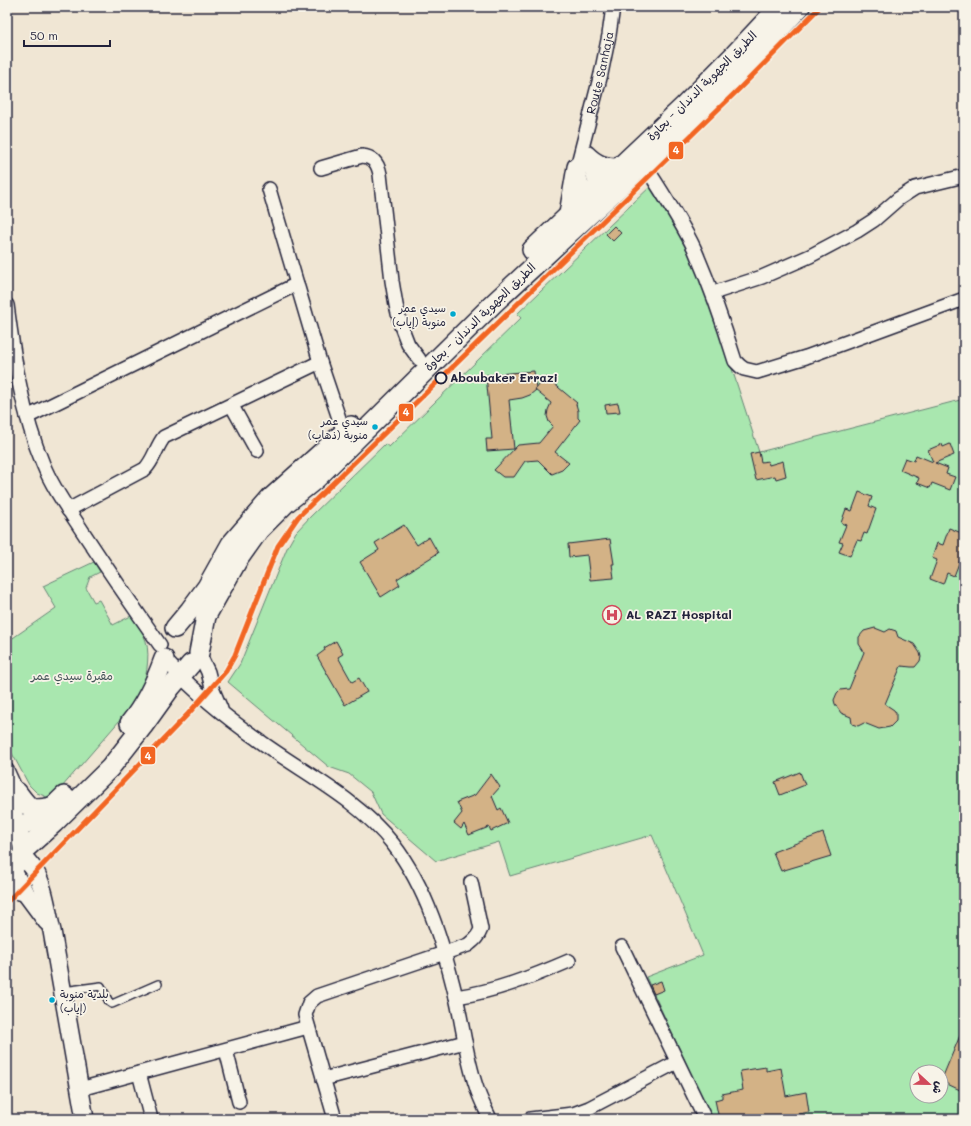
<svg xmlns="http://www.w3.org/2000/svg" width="971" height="1126" font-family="Mali,'Playpen Sans Arabic',sans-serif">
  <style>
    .green { fill: #a9e7af; stroke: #668475; fill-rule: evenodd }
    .building { fill: #d3b286; stroke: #22223b }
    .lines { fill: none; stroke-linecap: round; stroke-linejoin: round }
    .service-casing { stroke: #22223b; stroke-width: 10 }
    .minor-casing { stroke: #22223b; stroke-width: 16 }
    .tertiary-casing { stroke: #22223b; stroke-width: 20 }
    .secondary-casing { stroke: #22223b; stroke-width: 22 }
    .service { stroke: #f7f3e8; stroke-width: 7 }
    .minor { stroke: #f7f3e8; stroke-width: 13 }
    .tertiary { stroke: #f7f3e8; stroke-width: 17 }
    .secondary { stroke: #f7f3e8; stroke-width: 19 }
    .rail-1-casing { stroke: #f7f3e8; stroke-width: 8 }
    .rail-1 { stroke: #f26522; stroke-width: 5 }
    .bus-dot { fill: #00a9ce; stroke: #f7f3e8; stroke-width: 1.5 }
    .stop-dot { fill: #f7f3e8; stroke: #22223b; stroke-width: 2 }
    .labels { text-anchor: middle; stroke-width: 3.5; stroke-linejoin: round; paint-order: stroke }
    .bus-label { font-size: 11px; fill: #22223b; stroke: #f7f3e8; text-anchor: end }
    .street-label { font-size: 12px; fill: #22223b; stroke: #f7f3e8 }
    .stop-label { font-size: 12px; font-weight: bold; fill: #22223b; stroke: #f7f3e8; text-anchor: start }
    .poi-label { font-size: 12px; font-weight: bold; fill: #22223b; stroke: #f7f3e8; text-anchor: start }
    .park-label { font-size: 12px; fill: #445358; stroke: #f7f3e8 }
    .line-badge { stroke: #f7f3e8; stroke-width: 1.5 }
    .badge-label { font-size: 11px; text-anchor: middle; font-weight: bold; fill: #fff }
  </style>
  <rect width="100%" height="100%" fill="#f0e6d4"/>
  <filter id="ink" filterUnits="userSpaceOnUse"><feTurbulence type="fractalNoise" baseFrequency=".025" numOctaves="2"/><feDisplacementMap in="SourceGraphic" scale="8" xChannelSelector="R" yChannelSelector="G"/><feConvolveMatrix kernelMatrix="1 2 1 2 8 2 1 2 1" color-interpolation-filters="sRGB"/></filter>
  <g filter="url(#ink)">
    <g class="green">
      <path d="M654 183 687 246 719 329 759 452 964 399V1119H712L646 977 703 955 652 835 510 876 499 842 436 861 381 814 371 792 349 774 329 767 228 682 240 664 287 548 296 532 310 517 385 444 389 447 521 318 517 314ZM917 1072H941V1096H917Z"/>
      <path d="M94 562 100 572 90 577 86 588 94 602 99 600 113 625 133 615C137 623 143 632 146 641 151 657 145 683 140 697L55 795 47 797 37 793 29 785 7 744V642L56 608 43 586Z"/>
    </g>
    <g class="building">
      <path d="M614 226 621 233 613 241 606 234Z"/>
      <path d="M534 371 536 390 530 395 522 398 509 400 514 449 487 451 486 439H492L486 375Z"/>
      <path d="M546 377 577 403 576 404 578 411V418L580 420 555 452 569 463 562 470 552 474 538 460 525 461 514 477H503L494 470 518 445 539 443 553 426 549 422 547 416 548 410 551 403 535 390Z"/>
      <path d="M618 403 620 412 606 413 605 405Z"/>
      <path d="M942 444 943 447 950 444 954 455 935 463 948 468 946 474 955 477 950 490 932 483 930 488 917 483 919 478 900 470 905 458 914 461 916 455 933 462 928 450Z"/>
      <path d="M759 452 761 462 768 461 769 465 783 461 786 476 776 479 775 476 756 480 750 454Z"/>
      <path d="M859 492 872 497 869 506 876 509 867 534 864 533 861 541 857 540 850 556 839 552 843 543 839 542 846 525 841 523 846 509 852 511Z"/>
      <path d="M404 525 417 545 429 537 438 553 397 579 400 585 381 597 360 562 379 550 375 543Z"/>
      <path d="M949 528 964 534 961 543 964 545V550L954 576 947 573 943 584 930 579 937 560 932 558 937 543 943 545Z"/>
      <path d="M610 539 614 564H612L614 578 590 580 587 555 569 557 568 544Z"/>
      <path d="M875 628 885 632 890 629 896 631 898 637 914 644 920 653 921 657 920 661 915 667H911L901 666 885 704 894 710 896 713V721L890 727 879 729 864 723 858 726 852 724 851 717 841 713 835 704 834 700 837 693 840 690 849 689 864 652 859 644V637L864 631Z"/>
      <path d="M336 641 343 654 338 657 352 682 359 678 367 692 345 705 317 656 325 650 324 648Z"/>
      <path d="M800 772 805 785 780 795 775 782Z"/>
      <path d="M491 774 500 787 492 796 498 810 501 808 508 823 491 831 489 827 469 835 464 824 461 829 454 823 462 813 457 802 475 795Z"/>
      <path d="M823 833 831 856 781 871 773 852Z"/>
      <path d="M661 981 664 990 654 994 650 985Z"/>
      <path d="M964 1026V1080L960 1090 941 1081Z"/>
      <path d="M766 1067V1071L781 1068 786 1096 806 1092 809 1112 774 1119H719L715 1100 722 1098V1094L743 1090 740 1071Z"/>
    </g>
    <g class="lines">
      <defs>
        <path id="service" d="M63 991 101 986 109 1002 112 1004 158 984"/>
        <g id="minor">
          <path d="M586 154 594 179 603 192"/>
          <path d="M644 164C661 191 680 219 694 248 710 285 723 322 735 361L740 366 744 369 757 372 806 357 964 299"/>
          <path d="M321 168 362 156C374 157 378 164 380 174L392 281 396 305 401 326 408 344 419 359"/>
          <path d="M269 189 320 362 344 433 347 437"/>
          <path id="s1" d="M595 202 582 184 577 167 601 74 609 35 613 7"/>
          <path d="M713 293 762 277 810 256 857 231 874 220 898 199 915 188 964 176"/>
          <path d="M7 305C14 358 22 414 43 464 53 489 69 510 83 532 108 570 134 608 160 645"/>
          <path d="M232 406 257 451"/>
          <path d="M27 417 297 284"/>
          <path d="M68 510 145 469C154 460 156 447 164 437L320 362"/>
          <path d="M199 653 208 672 212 688 221 709"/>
          <path d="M169 664C194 691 227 718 257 739 303 773 357 798 393 844 427 888 443 944 456 997 463 1026 466 1057 476 1086 479 1097 485 1108 490 1119"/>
          <path d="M7 770 17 792 16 817 9 828"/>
          <path d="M622 947 705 1119"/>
          <path d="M456 997C496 991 532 977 569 961"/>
          <path d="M226 1050 239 1102"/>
          <path d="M139 1073 151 1119"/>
          <path d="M323 1079 465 1042"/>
          <path d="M80 1089 308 1027"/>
          <path d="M335 1119 305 1015 309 1003 317 996 468 945C474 940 478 937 481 929L471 882"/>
          <path d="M530 1119 573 1114 589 1108 677 1062"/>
        </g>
        <g id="tertiary">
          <path d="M23 856C27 861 32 866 35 871 45 889 47 911 52 931L85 1119"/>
          <path d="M11 867 24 891 47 922"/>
        </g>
        <g id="secondary">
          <path d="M586 155C596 165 604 168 618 168"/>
          <path d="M569 214 577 167"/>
          <path d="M532 250 684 106 733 56 779 7"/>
          <path d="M175 628 190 610 207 587 231 544 271 498 351 426"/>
          <path d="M199 653 206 616 237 561 259 530 286 503 316 479 494 303 618 188 712 99 747 64 800 7"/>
          <path d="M130 723C145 705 156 681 164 659"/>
          <path d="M17 792C30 810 31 811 52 807"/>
          <path d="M12 829C37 820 45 815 64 796"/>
          <path d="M24 850 54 823 110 768 143 726 171 687 191 664"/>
          <path d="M7 868C22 864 26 853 21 839"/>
          <path d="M7 887 24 891"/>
        </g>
      </defs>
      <use href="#service" class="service-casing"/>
      <use href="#minor" class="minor-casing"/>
      <use href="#tertiary" class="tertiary-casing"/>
      <use href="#secondary" class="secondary-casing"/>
      <use href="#service" class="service"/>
      <use href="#minor" class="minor"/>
      <use href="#tertiary" class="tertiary"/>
      <use href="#secondary" class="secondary"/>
      <defs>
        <path id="rail-1" d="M7 902 188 714 226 671 235 655 278 546 298 517 739 89 820 7"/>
      </defs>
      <use href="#rail-1" class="rail-1-casing"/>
      <use href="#rail-1" class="rail-1"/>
    </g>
  </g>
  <defs>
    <symbol id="hospital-ring" viewBox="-11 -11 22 22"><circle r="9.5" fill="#f7f3e8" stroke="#d1495b" stroke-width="1.5"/><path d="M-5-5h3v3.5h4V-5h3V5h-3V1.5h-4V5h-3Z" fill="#d1495b"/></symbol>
  </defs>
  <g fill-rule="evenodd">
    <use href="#hospital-ring" x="601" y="604" width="22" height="22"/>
  </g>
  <g class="bus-dot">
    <circle cx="453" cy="314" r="3.5"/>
    <circle cx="375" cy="427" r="3.5"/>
    <circle cx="52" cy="1000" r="3.5"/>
  </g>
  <circle class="stop-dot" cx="441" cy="378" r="5.5"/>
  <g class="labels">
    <g class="bus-label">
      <text x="446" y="312">سيدي عمر<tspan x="446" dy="14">منوبة (إياب)</tspan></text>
      <text x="368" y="425">سيدي عمر<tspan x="368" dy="14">منوبة (ذهاب)</tspan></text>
      <text x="60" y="998" text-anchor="start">بلدية منوبة<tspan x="60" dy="14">(إياب)</tspan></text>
    </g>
    <g class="street-label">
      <text dy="4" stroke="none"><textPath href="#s1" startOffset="137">Route Sanhaja</textPath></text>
      <text transform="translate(702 86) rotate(-45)" y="4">الطريق الجهوية الدندان - بجاوة</text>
      <text transform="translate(480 317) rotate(-44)" y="4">الطريق الجهوية الدندان - بجاوة</text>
    </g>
    <g class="stop-label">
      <text x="450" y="382">Aboubaker Errazi</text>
    </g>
    <g class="poi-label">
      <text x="626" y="619">AL RAZI Hospital</text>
    </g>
    <g class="park-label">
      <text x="72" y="680">مقبرة سيدي عمر</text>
    </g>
  </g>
  <g class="line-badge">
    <rect x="668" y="141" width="16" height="19" rx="4" fill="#f26522"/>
    <rect x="398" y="403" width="16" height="19" rx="4" fill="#f26522"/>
    <rect x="140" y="746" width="16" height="19" rx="4" fill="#f26522"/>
  </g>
  <g class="badge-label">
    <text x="676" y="154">4</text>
    <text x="406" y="416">4</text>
    <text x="148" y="760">4</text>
  </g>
  <rect width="971" height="1126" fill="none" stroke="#f7f3e8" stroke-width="24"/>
  <rect x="12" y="12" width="947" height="1102" fill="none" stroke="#22223b" stroke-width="1.5" filter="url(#ink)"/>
  <g transform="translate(929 1084) rotate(112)"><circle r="19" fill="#f7f3e8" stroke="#a29fa3"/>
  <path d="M0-3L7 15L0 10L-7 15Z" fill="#d1495b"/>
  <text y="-6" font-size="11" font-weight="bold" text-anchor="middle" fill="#22223b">ش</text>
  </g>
  <path d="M24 40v6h86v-6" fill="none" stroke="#22223b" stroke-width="2"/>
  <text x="30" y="40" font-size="12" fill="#22223b" stroke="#f7f3e8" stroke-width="3" paint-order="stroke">50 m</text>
</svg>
